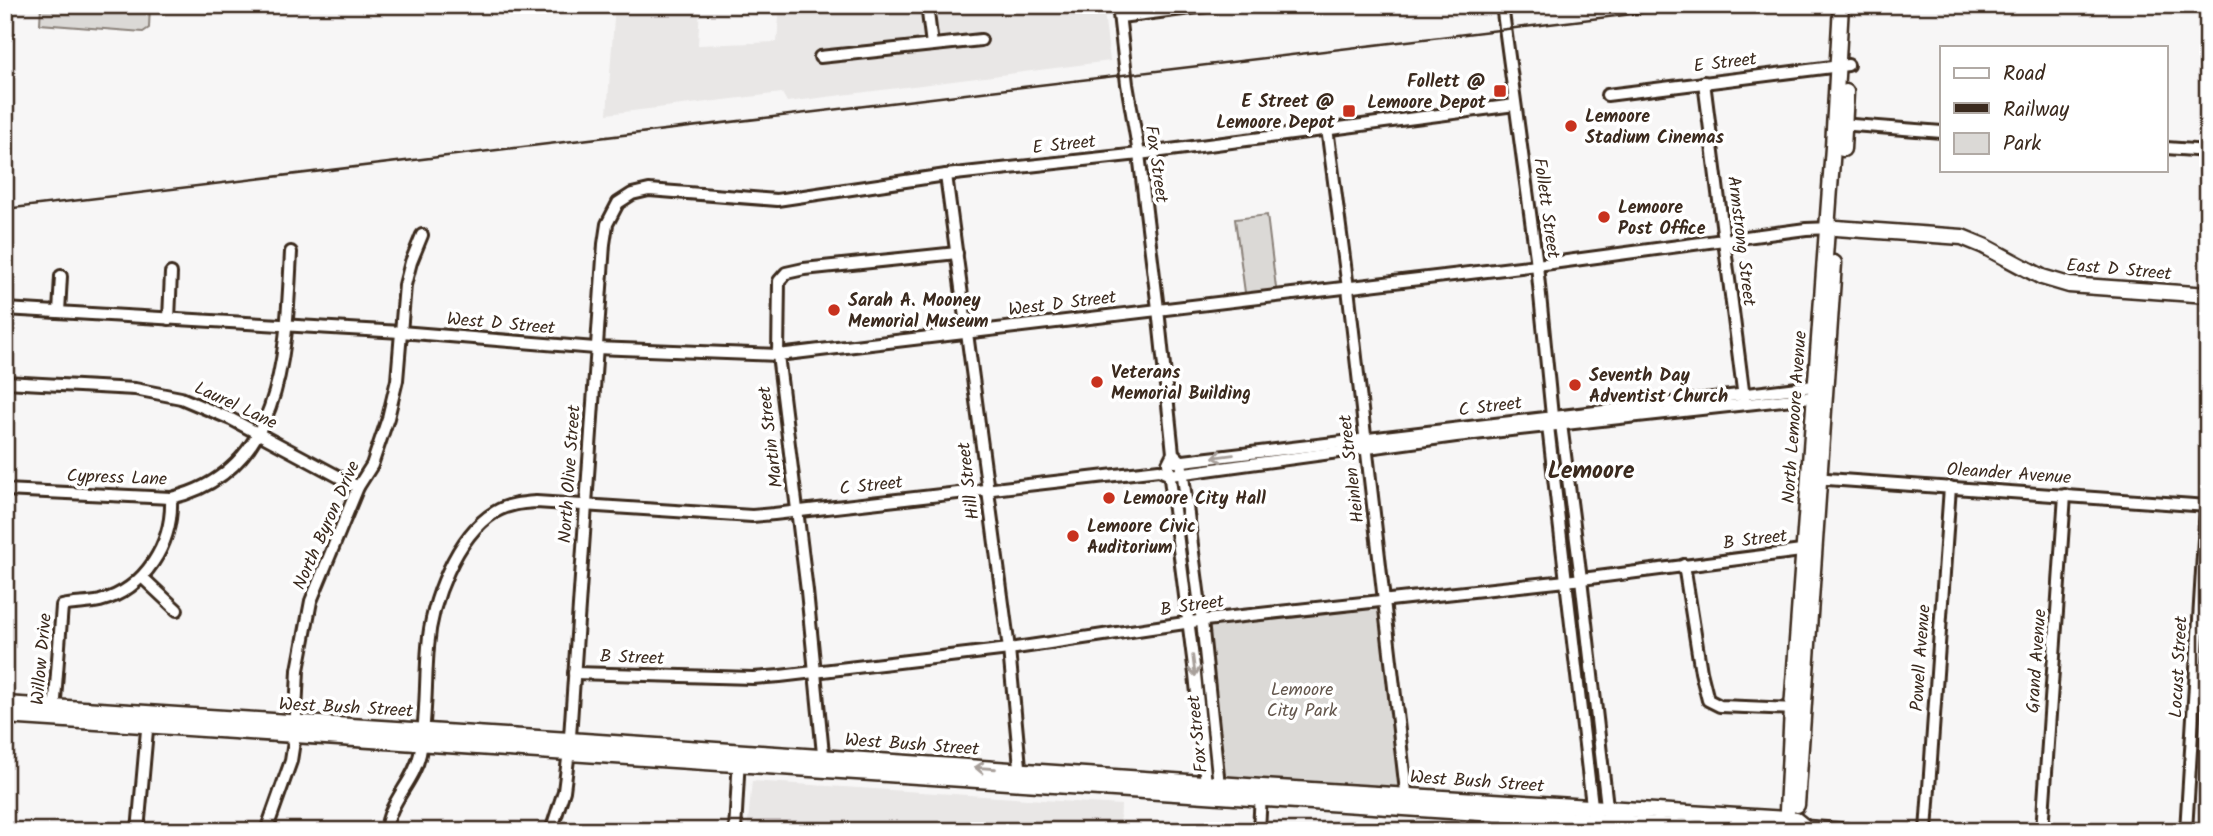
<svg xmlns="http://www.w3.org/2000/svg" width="2213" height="836" font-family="Kalam,sans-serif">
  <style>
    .built { fill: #e9e7e6 }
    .green { fill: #dbd9d6; stroke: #8b827a; stroke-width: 2 }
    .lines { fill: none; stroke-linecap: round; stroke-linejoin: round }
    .minor-casing { stroke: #3b2a1e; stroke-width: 16 }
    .major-casing { stroke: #3b2a1e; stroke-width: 19 }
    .minor { stroke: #fff; stroke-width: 10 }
    .major { stroke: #fff; stroke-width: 14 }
    .rail { stroke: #3b2a1e; stroke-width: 2.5 }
    .oneway { stroke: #a79f9a }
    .poi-dot { fill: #c8321e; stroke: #fff; stroke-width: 2.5 }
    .labels { text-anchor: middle; stroke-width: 7; stroke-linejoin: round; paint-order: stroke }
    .street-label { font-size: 18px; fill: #3b2a1e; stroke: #fff }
    .poi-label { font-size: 18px; font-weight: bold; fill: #3b2a1e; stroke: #fff; text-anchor: start }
    .park-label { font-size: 18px; fill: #63564c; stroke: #fff }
    .district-label { font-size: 24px; font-weight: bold; fill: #3b2a1e; stroke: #fff }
  </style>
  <rect width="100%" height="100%" fill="#f7f6f6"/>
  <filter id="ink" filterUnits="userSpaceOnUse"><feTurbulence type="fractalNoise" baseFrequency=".0143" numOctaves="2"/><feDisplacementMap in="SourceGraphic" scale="14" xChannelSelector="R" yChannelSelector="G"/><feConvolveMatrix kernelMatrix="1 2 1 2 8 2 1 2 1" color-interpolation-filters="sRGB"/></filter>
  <g filter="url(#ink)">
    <g class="built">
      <path d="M615 5H700L698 45 777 42 780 5H1103L1110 61 787 102 782 93 607 114Z"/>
      <path d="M752 781 1121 805 1120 831H747Z"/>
    </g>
    <g class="green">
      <path d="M41 5H150L149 28 143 32 40 24Z"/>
      <path d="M1267 215 1277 296 1246 300 1235 219Z"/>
      <path d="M1383 600 1406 795 1219 785 1202 621Z"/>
    </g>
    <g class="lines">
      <defs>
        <g id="minor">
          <path d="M927 5 932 45"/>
          <path d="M1118 5 1127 84 1139 154 1158 309 1173 453 1168 463 1195 674 1206 784 1213 795 1219 785 1202 621 1181 461 1173 453"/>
          <path d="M1502 5 1537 265 1552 416 1561 424 1581 579 1608 815"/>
          <path d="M1120 17 1215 5"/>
          <path d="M820 57 981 40"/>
          <path d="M1704 82 1744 398"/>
          <path d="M1607 95 1848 65"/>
          <path d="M1840 124 1942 132"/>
          <path d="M1327 128 1348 288 1407 800"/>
          <path d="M2166 148 2208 151"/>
          <path d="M946 175 1009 649 1021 777"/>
          <path d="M5 309 401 332 595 348 778 355 1537 265 1806 229 1833 228"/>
          <path d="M59 312 61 276"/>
          <path d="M169 319 171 273"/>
          <path d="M5 382 135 389 181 398 231 419 358 487"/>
          <path d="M1551 420 1548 426 1593 814"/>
          <path d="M1175 462 1822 385"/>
          <path d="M1813 478 2208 506"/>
          <path d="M5 490 171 498C286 471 286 347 291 252"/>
          <path d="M1684 565 1701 672 1708 700 1720 706 1797 709"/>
          <path d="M142 577 177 610"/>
          <path d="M574 673 753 678 780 676 1009 649 1205 620 1566 581 1809 550"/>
          <path d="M54 713 62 606C75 603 87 604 100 601 145 589 173 544 171 498"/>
          <path d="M824 764 807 591 778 355 779 281 786 273 804 269 957 253"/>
          <path d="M138 831 148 719"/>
          <path d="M266 831 291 761 295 735 298 670 311 601 358 487 372 465 388 418 397 380 405 285 411 262 422 235"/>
          <path d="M386 831C389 801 414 782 420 754 427 719 425 682 428 647 431 602 456 536 495 512 508 504 522 503 536 502L752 516 774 514 1159 470 1170 475 1456 436 1820 396"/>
          <path d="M551 831 564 791 569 751 604 244 607 224 618 203 632 194 649 190 777 200 946 175 1139 154 1515 105"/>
          <path d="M735 831 739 757"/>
          <path d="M1259 831 1261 794"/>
          <path d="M1532 831 1534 809"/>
          <path d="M1926 831 1950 487"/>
          <path d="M2042 831 2065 495"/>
          <path d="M2186 831 2206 506"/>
        </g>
        <g id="major">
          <path d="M1843 149 1846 92"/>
          <path d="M1836 228 1962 237 1984 246 2042 277 2069 285 2208 295"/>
          <path d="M5 704 569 740 1262 787 1787 819 1796 820 1806 828"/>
          <path d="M5 716 1753 831"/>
          <path d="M1797 805 1834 263"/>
          <path d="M1786 831 1792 709 1833 147 1841 5"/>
          <path d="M1801 831 1806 828 1847 831"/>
        </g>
      </defs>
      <use href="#minor" class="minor-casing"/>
      <use href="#major" class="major-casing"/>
      <use href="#minor" class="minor"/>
      <use href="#major" class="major"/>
      <path class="rail" d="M5 209 1708 5"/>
    </g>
    <defs><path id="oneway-shaft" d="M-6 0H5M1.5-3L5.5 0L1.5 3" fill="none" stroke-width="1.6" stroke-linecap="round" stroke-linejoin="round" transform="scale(1.75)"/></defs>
    <g class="oneway">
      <use href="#oneway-shaft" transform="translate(1223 456) rotate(173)"/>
      <use href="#oneway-shaft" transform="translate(1194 666) rotate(83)"/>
      <use href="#oneway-shaft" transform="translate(985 768) rotate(-176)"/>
    </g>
  </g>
  <g class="poi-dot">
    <rect x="1493" y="84" width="14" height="14" rx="3.5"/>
    <rect x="1342" y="104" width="14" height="14" rx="3.5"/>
    <circle cx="1571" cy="126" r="7"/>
    <circle cx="1604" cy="217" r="7"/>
    <circle cx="834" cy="310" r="7"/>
    <circle cx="1097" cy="382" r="7"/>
    <circle cx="1575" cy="385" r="7"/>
    <circle cx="1109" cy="498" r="7"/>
    <circle cx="1073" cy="536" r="7"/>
  </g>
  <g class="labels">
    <g class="street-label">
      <text transform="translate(1725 62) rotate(-7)" y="6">E Street</text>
      <text transform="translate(1064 144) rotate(-6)" y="6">E Street</text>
      <text transform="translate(1157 164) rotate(82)" y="6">Fox Street</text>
      <text transform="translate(1547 208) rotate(82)" y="6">Follett Street</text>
      <text transform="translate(1742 241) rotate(83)" y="6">Armstrong Street</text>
      <text transform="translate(2119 269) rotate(5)" y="6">East D Street</text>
      <text transform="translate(1062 303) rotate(-7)" y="6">West D Street</text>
      <text transform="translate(501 323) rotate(5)" y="6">West D Street</text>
      <text transform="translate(236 405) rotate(25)" y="6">Laurel Lane</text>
      <text transform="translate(1490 406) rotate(-7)" y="6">C Street</text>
      <text transform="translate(1794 417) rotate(-86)" y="6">North Lemoore Avenue</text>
      <text transform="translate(770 437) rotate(-97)" y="6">Martin Street</text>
      <text transform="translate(1351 469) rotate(-97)" y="6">Heinlen Street</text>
      <text transform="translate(2009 473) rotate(4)" y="6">Oleander Avenue</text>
      <text transform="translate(569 474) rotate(-86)" y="6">North Olive Street</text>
      <text transform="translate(117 477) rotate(2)" y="6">Cypress Lane</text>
      <text transform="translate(968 481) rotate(-97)" y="6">Hill Street</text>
      <text transform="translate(871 485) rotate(-6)" y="6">C Street</text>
      <text transform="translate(326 525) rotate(-66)" y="6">North Byron Drive</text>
      <text transform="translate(1755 539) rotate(-7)" y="6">B Street</text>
      <text transform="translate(1192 605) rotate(-8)" y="6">B Street</text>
      <text transform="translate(632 657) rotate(2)" y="6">B Street</text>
      <text transform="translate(1920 658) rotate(-86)" y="6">Powell Avenue</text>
      <text transform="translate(41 659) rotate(-85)" y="6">Willow Drive</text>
      <text transform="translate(2036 661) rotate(-86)" y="6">Grand Avenue</text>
      <text transform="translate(2178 667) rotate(-87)" y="6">Locust Street</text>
      <text transform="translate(346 707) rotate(3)" y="6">West Bush Street</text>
      <text transform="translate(1197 734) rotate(-96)" y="6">Fox Street</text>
      <text transform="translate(912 744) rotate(4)" y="6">West Bush Street</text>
      <text transform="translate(1477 781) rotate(4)" y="6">West Bush Street</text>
    </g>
    <g class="poi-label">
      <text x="1486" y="87" text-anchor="end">Follett @<tspan x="1486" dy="21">Lemoore Depot</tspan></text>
      <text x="1335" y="107" text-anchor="end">E Street @<tspan x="1335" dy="21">Lemoore Depot</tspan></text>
      <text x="1585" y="122">Lemoore<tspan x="1585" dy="21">Stadium Cinemas</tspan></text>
      <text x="1618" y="213">Lemoore<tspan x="1618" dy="21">Post Office</tspan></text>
      <text x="848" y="306">Sarah A. Mooney<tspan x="848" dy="21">Memorial Museum</tspan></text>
      <text x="1111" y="378">Veterans<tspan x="1111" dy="21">Memorial Building</tspan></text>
      <text x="1589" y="381">Seventh Day<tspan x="1589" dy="21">Adventist Church</tspan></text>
      <text x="1123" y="504">Lemoore City Hall</text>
      <text x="1087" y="532">Lemoore Civic<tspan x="1087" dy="21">Auditorium</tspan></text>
    </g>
    <g class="park-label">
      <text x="1302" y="695">Lemoore<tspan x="1302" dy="21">City Park</tspan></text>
    </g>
    <g class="district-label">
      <text x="1591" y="478">Lemoore</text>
    </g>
  </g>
  <rect width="2213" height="836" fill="none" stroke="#fff" stroke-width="28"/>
  <rect x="14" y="14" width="2185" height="808" fill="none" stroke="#3b2a1e" stroke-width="2.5" filter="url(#ink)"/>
  <rect x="1940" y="46" width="228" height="126" fill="#ffffff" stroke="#b1aaa5" stroke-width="2"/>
  <rect x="1954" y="68" width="35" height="10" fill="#ffffff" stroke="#b1aaa5" stroke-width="2"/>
  <text x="2003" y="80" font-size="21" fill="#3b2a1e">Road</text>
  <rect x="1954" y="103" width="35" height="10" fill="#3b2a1e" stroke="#b1aaa5" stroke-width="2"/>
  <text x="2003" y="116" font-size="21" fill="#3b2a1e">Railway</text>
  <rect x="1954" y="133" width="35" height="21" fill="#dbd9d6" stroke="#b1aaa5" stroke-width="2"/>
  <text x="2003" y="150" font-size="21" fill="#3b2a1e">Park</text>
</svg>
